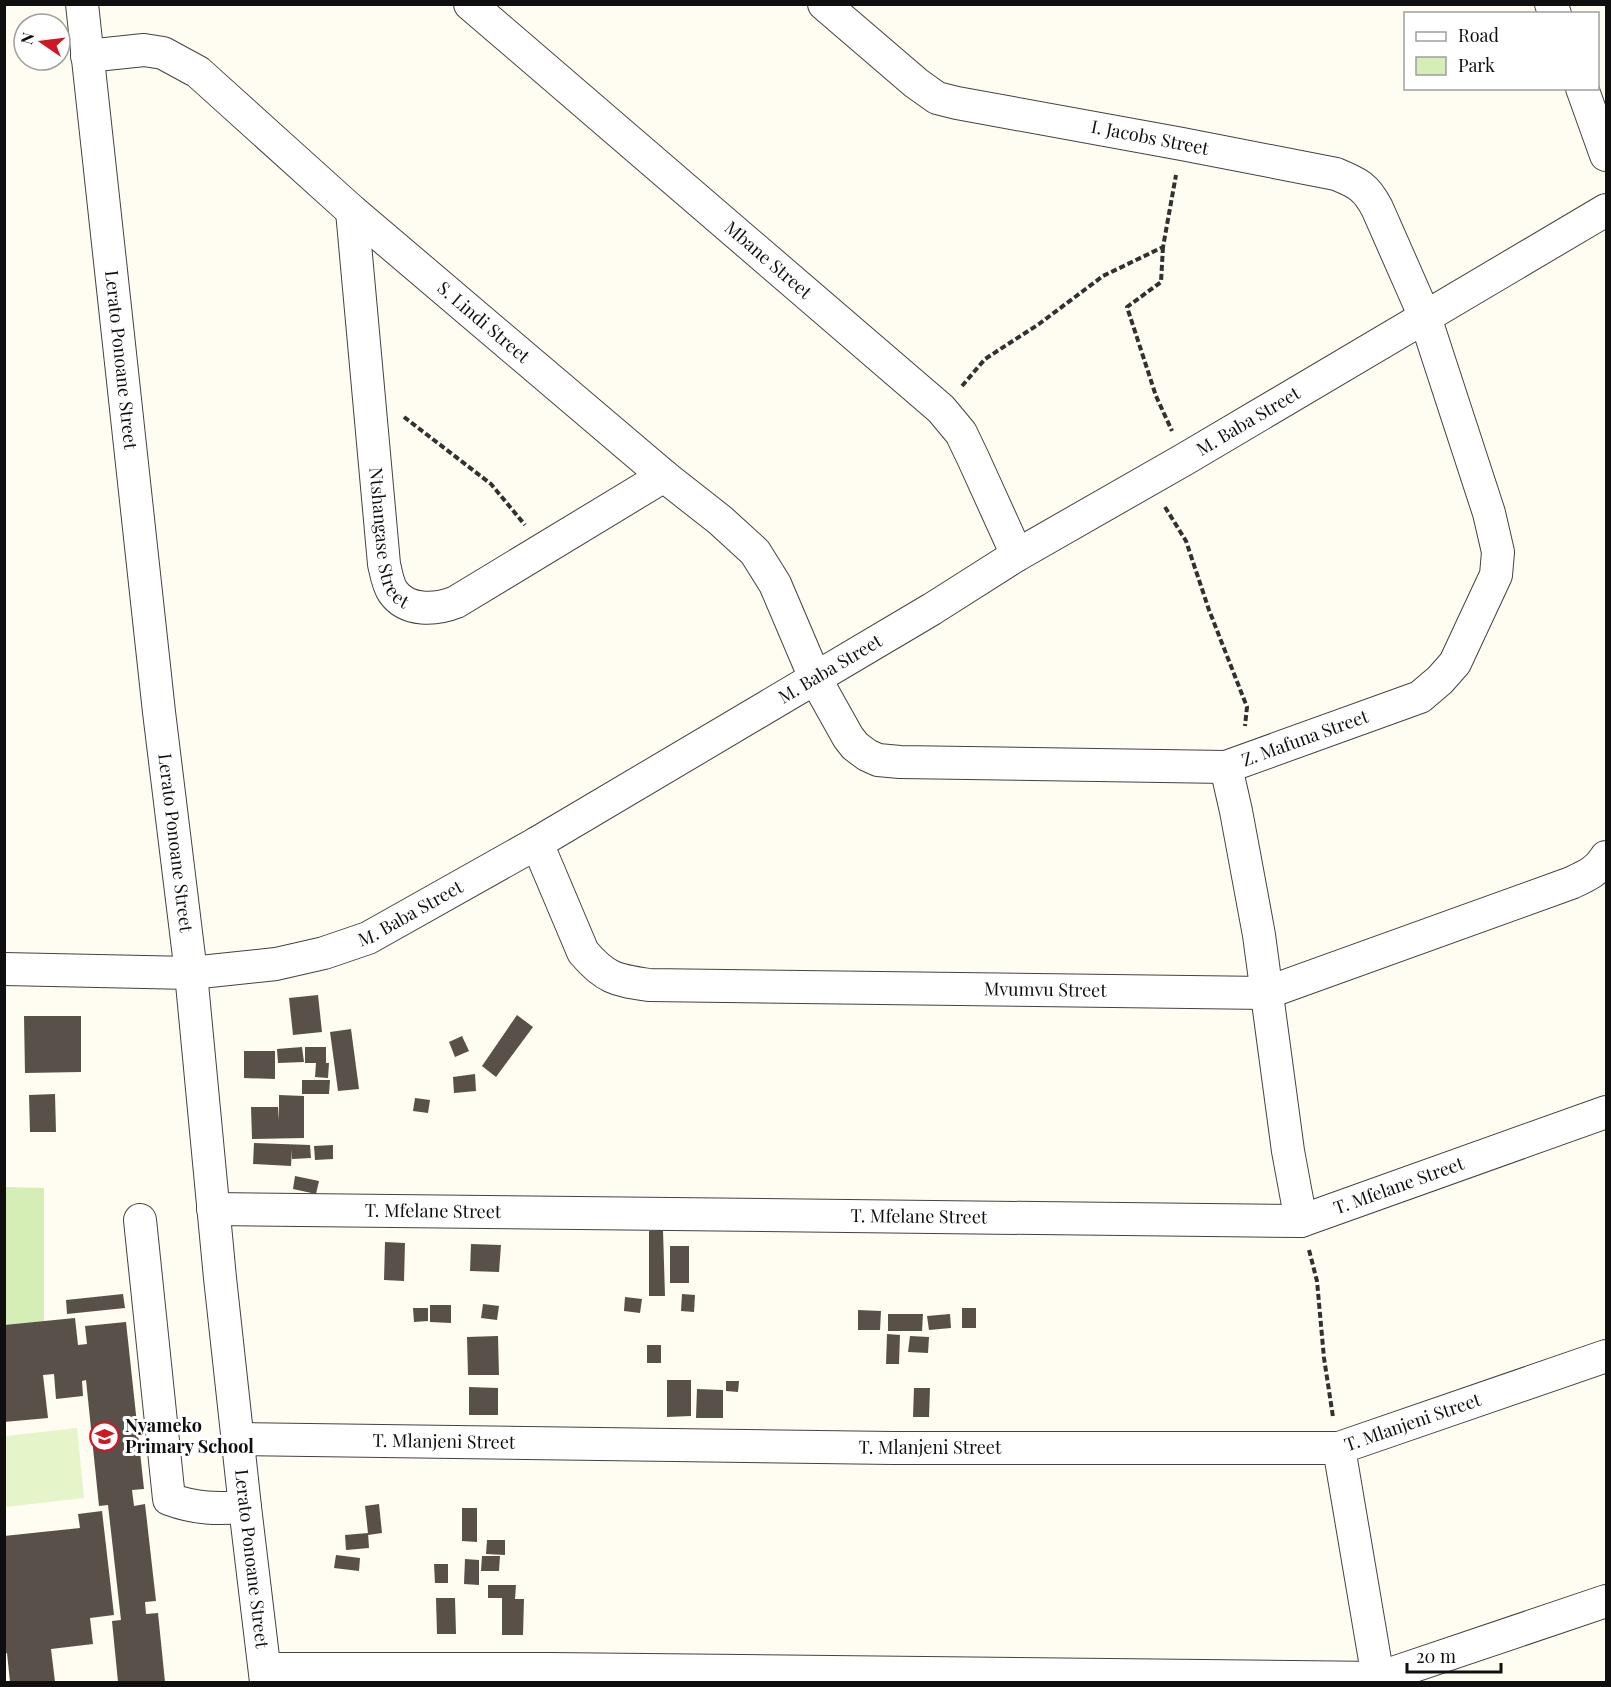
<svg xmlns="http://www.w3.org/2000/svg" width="1611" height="1687" font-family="'Playfair Display',serif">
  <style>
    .green { fill: #d4eeb6 }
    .pitch { fill: #e6f4c9 }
    .building { fill: #59504a }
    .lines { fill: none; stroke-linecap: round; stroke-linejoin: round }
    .minor-casing { stroke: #424242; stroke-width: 34 }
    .path { stroke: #313131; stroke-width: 4; stroke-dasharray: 6 3; stroke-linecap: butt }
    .minor { stroke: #fff; stroke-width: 32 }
    .labels { text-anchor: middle; stroke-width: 6; stroke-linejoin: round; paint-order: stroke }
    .street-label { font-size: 18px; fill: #0f0f0f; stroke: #fff }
    .poi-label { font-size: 18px; font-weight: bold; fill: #0f0f0f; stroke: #fff; text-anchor: start }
  </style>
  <rect width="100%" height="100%" fill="#fffcf2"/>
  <path class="green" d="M5 1187 44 1188V1321L5 1325Z"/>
  <path class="pitch" d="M77 1428 84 1498 5 1507V1436Z"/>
  <g class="building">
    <path d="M318 995 322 1032 293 1035 289 998Z"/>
    <path d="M517 1015 533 1027 496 1077 482 1066Z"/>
    <path d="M24 1016H81V1072L25 1073Z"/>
    <path d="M351 1029 359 1089 338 1091 330 1032Z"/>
    <path d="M462 1036 469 1051 455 1057 449 1042Z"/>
    <path d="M302 1047 304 1062 278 1063 277 1049Z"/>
    <path d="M305 1047H326V1063H329L328 1078 315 1077 316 1063H305Z"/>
    <path d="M244 1051H275V1079L244 1078Z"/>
    <path d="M475 1074 476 1091 454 1093 453 1077Z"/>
    <path d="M302 1080H330L329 1094H302Z"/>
    <path d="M55 1094 56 1132H30L29 1095Z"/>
    <path d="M279 1095 304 1096V1138L252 1139 251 1107H278L279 1120Z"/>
    <path d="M415 1098 430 1100 428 1113 413 1111Z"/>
    <path d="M254 1143 310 1145 311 1158 292 1159V1149L291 1166 253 1164Z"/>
    <path d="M333 1145V1159L315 1160 314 1146Z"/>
    <path d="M295 1176 319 1181 316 1194 293 1189Z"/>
    <path d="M663 1230 665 1296H649V1231Z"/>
    <path d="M385 1242 405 1243 404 1281 384 1280Z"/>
    <path d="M471 1244 501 1245 499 1272 470 1271Z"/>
    <rect x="670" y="1246" width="19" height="37"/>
    <path d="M123 1294 125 1308 67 1314 66 1300Z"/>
    <path d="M682 1294 695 1295 694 1312 681 1311Z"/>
    <path d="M625 1297 642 1299 640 1313 624 1311Z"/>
    <path d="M483 1304 499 1306 497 1320 481 1318Z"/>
    <path d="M430 1305H451V1323L430 1322Z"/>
    <path d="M413 1308H428V1321L414 1322Z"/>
    <rect x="962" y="1308" width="14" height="20"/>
    <path d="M858 1310 881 1311 880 1330H858Z"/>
    <path d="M888 1314H923L922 1331H888Z"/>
    <path d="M950 1314 951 1328 929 1330 927 1316Z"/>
    <path d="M75 1318 78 1345 87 1344 85 1326 126 1322 144 1489 132 1490 134 1506 145 1504 156 1601 145 1602 146 1614 158 1613 165 1682H118L112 1621 121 1620 108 1505 99 1506 86 1380 82 1381 83 1396 56 1399 54 1374 43 1375 48 1418 4 1422V1325Z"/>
    <path d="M887 1334 900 1335 899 1364H886Z"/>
    <path d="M498 1336 499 1375H468L467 1337Z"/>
    <path d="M910 1336 929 1337 928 1353 908 1352Z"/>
    <rect x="647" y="1345" width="14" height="18"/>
    <path d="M667 1380H691V1416L667 1417Z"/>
    <path d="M726 1381H739L738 1392 726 1391Z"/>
    <path d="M469 1387 498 1388V1415H469Z"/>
    <path d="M914 1388H930L929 1417H913Z"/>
    <path d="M697 1389 723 1390V1418H696Z"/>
    <path d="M379 1504 382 1533 368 1535V1533L369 1548 346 1550 345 1535 368 1533 365 1506Z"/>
    <path d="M462 1508H477V1542L462 1541Z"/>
    <path d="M102 1511 114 1615 90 1618 93 1644 51 1649 55 1682H10L7 1653 4 1654V1536L80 1528 78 1514Z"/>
    <path d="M487 1540H505V1555L486 1554Z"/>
    <path d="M336 1555 360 1558 359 1571 334 1568Z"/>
    <path d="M482 1556H500L499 1571H481Z"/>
    <path d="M465 1559 479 1560V1585L464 1584Z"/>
    <path d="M434 1564H448V1583H435Z"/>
    <path d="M488 1585H516L515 1599H524L523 1635H502V1598H488Z"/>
    <path d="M436 1598H455L456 1634H437Z"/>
  </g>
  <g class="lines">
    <defs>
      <g id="minor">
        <path id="s1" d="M82 4 159 712 191 973 220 1278 245 1507 266 1682"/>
        <path id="s2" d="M470 4 941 409 961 433 973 458 1017 555"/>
        <path d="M1551 4 1555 14"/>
        <path id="s3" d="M87 56 144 50 163 53 198 72 352 211 664 476 720 520 755 552 775 584 815 678 848 737 855 746 867 755 878 760 900 762 1226 767 1420 697 1440 680 1455 663 1496 575 1498 552 1489 513 1425 317 1377 208C1366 187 1358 183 1336 174L1182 144 957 103 937 98 916 83 824 4"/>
        <path d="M1582 88 1606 155"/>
        <path id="s4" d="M352 211 384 564C386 573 388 585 393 592 407 612 436 610 456 602L664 476"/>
        <path d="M1226 767 1236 811 1259 935 1288 1151 1301 1221"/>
        <path id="s5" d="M537 843 583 952C606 979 616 980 649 985L1266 993 1571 883C1586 876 1598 871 1606 857"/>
        <path id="s6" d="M4 969 191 973 276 964 324 953 368 938 537 843 932 609 1017 555 1185 459 1606 210"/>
        <path id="s7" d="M213 1209 1301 1221 1606 1112"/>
        <path d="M140 1220 169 1499C196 1509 217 1509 245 1507"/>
        <path id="s8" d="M238 1439 893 1448H1339L1606 1356"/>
        <path d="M1339 1448 1378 1678"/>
        <path d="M265 1669H551L1378 1678 1606 1601"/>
      </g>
    </defs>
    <use href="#minor" class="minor-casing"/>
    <g class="path">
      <path d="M1163 247 1161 282 1127 307 1156 396 1172 431"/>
      <path d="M962 386 985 359 1039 324 1103 276 1163 247 1176 175"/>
      <path d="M404 417 491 484 525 525"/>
      <path d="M1165 507 1186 541 1209 610 1247 707 1245 726"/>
      <path d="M1309 1250 1317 1281 1324 1358 1333 1417"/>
    </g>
    <use href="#minor" class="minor"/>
  </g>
  <defs>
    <symbol id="school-ring" viewBox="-11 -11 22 22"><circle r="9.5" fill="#fff" stroke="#cf1823" stroke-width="1.5"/><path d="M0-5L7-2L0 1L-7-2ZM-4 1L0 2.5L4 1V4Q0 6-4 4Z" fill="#cf1823"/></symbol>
  </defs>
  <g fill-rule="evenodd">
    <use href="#school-ring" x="88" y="1420" width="33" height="33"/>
  </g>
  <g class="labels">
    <g class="street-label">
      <text transform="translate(1150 138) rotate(11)" y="6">I. Jacobs Street</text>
      <text dy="6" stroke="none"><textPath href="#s2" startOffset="393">Mbane Street</textPath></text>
      <text dy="6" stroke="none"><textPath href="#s3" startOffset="496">S. Lindi Street</textPath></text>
      <text dy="6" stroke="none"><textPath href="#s1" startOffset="358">Lerato Ponoane Street</textPath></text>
      <text dy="6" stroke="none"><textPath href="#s6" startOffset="1389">M. Baba Street</textPath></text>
      <text dy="6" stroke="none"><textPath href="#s4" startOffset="330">Ntshangase Street</textPath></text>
      <text dy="6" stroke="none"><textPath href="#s6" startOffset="903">M. Baba Street</textPath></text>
      <text dy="6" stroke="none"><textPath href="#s3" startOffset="1530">Z. Mafuna Street</textPath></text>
      <text dy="6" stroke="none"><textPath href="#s1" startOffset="844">Lerato Ponoane Street</textPath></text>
      <text dy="6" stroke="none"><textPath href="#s6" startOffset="417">M. Baba Street</textPath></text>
      <text dy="6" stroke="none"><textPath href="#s5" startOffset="591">Mvumvu Street</textPath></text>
      <text dy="6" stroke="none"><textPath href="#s7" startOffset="1192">T. Mfelane Street</textPath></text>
      <text dy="6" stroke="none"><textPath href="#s7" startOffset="220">T. Mfelane Street</textPath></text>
      <text dy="6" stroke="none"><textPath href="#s7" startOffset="706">T. Mfelane Street</textPath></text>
      <text dy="6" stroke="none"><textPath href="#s8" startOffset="1179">T. Mlanjeni Street</textPath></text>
      <text dy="6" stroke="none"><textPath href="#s8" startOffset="206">T. Mlanjeni Street</textPath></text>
      <text dy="6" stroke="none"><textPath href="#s8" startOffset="692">T. Mlanjeni Street</textPath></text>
      <text dy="6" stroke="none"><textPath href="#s1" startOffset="1564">Lerato Ponoane Street</textPath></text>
    </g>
    <g class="poi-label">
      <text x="125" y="1432">Nyameko<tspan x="125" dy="21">Primary School</tspan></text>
    </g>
  </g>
  <rect width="1611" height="1687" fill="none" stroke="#0f0f0f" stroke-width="12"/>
  <rect x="1404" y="12" width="195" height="78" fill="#ffffff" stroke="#9f9f9f" stroke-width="1.5"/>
  <rect x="1416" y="32" width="30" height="9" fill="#ffffff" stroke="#9f9f9f" stroke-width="1.5"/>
  <text x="1458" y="42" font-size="18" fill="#0f0f0f">Road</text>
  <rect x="1416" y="57" width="30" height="18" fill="#d4eeb6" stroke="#9f9f9f" stroke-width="1.5"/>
  <text x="1458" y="72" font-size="18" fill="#0f0f0f">Park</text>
  <g transform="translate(42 42) rotate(284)"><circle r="28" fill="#ffffff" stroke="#9f9f9f" stroke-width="1.5"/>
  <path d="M0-4.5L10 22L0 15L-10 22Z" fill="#cf1823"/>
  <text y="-9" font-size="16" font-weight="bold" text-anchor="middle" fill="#0f0f0f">N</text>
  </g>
  <path d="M1407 1663v9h94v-9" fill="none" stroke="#0f0f0f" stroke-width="3"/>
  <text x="1416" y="1663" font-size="18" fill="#0f0f0f" stroke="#ffffff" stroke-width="4.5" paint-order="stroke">20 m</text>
</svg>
